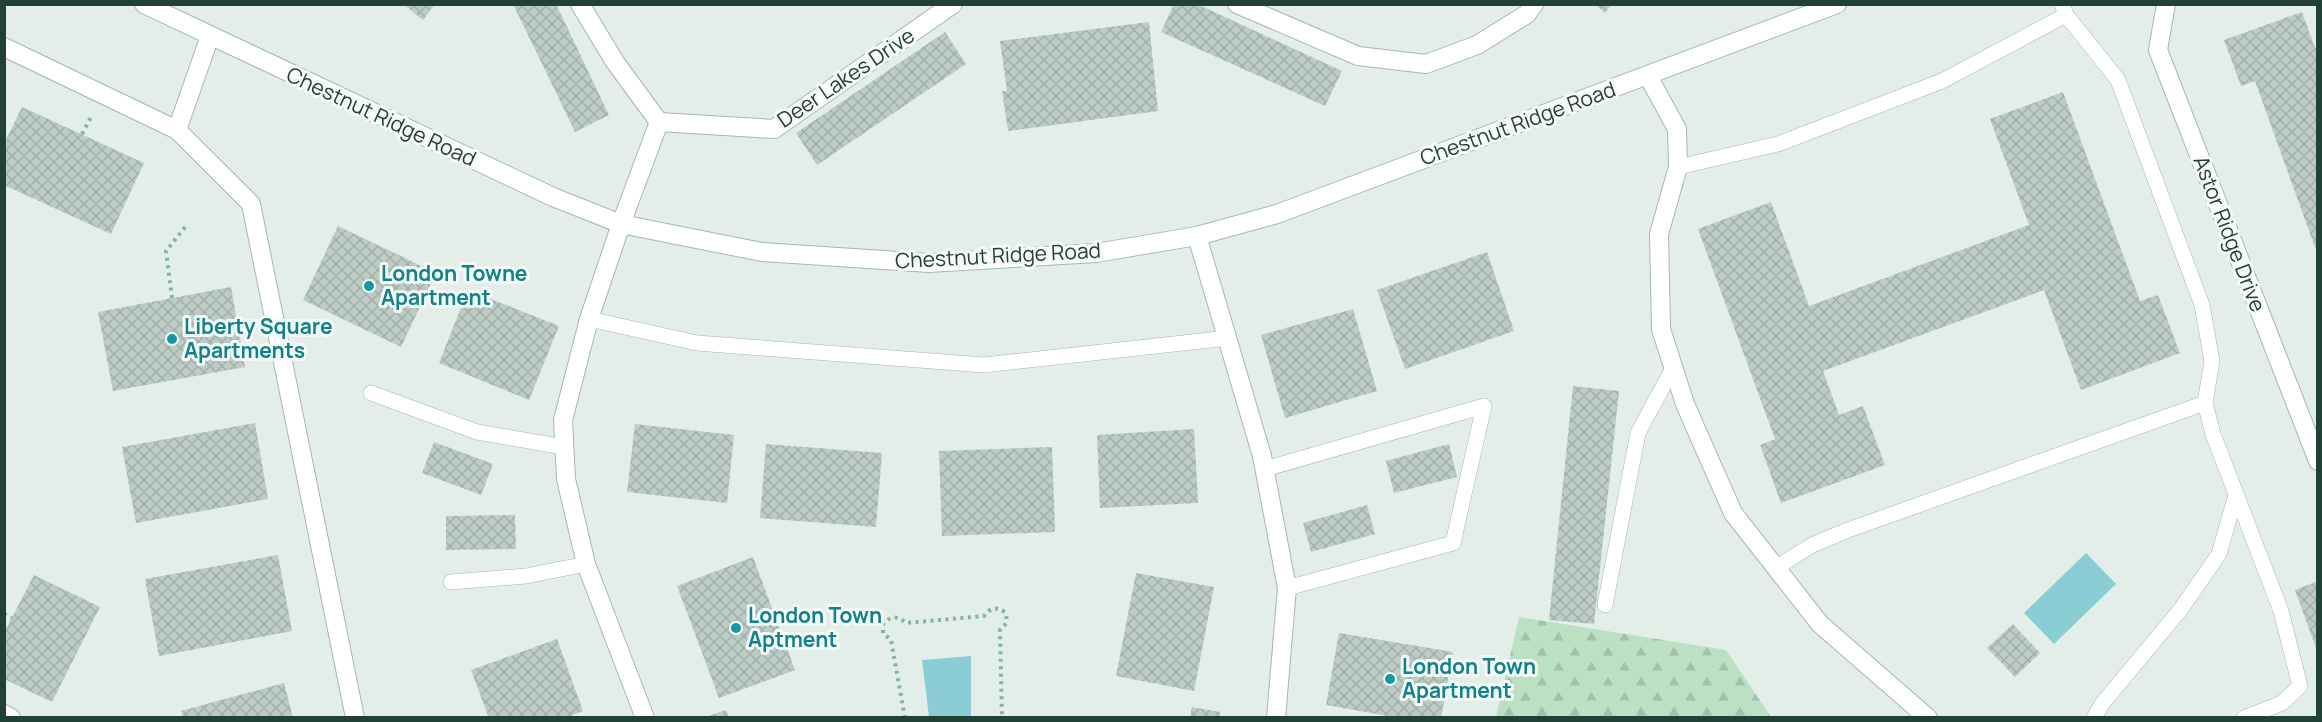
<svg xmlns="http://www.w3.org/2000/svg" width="2322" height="722" font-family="Manrope,sans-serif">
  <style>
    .forest { fill: url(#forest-firs) }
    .water { fill: #8aced5 }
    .building { fill: url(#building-cross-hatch) }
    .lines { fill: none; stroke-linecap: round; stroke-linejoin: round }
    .lane-casing { stroke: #a6b7b0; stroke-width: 16 }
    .street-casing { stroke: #a6b7b0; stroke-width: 20 }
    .secondary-casing { stroke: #a1bab0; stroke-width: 20 }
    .path { stroke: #83b3a1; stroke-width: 4; stroke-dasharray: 3 4.5; stroke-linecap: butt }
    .lane { stroke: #fff; stroke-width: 15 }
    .street { stroke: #fff; stroke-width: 18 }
    .secondary { stroke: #fff; stroke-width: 18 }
    .culture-dot { fill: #0f9aa8; stroke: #f5faf7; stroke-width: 2 }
    .labels { text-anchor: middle; stroke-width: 6; stroke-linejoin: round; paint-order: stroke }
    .street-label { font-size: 21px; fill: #224136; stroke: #f5faf7 }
    .culture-label { font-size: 21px; font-weight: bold; fill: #0d838f; stroke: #f5faf7; text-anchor: start }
  </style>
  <defs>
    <pattern id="forest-firs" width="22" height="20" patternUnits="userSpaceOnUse" patternTransform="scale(1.5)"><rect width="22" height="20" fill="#bce0c3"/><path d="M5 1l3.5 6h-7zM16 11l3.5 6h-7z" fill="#a1c1a8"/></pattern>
    <pattern id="building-cross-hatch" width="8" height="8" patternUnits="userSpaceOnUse" patternTransform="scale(1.5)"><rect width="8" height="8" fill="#bcccc4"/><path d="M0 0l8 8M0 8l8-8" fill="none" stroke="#a1b0a9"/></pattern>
  </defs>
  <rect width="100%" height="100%" fill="#e4eee9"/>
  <path class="forest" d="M1519 617 1726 650 1771 717H1496Z"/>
  <g class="water">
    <path d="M2086 553 2116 584 2054 644 2024 613Z"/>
    <path d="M971 656V717H929L922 660Z"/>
  </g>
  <g class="building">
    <path d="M403 4H435L423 20Z"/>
    <path d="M513 4H556L609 115 575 132Z"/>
    <path d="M1174 4H1197L1342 71 1325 106 1161 32Z"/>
    <path d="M1595 4H1612L1605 13Z"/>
    <path d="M2302 12 2315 48 2318 47 2317 253 2255 81 2241 86 2224 40Z"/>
    <path d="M1149 22 1158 111 1008 131 1002 91H1007L1000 41Z"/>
    <path d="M945 32 966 64 817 165 796 133Z"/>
    <path d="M2063 92 2140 301 2158 295 2180 353 2081 390 2044 290 1823 371 1839 415 1863 406 1885 465 1781 503 1760 445 1775 439 1698 229 1771 202 1809 306 2029 225 1990 119Z"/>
    <path d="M22 107 144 163 111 234 4 185V144Z"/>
    <path d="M338 226 436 273 401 347 303 300Z"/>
    <path d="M1487 252 1514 331 1405 369 1377 290Z"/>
    <path d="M231 287 245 367 113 391 98 312Z"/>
    <path d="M468 290 559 326 529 400 439 363Z"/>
    <path d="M1353 309 1377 391 1285 418 1261 335Z"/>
    <path d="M1573 386 1619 391 1594 624 1549 620Z"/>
    <path d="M255 423 268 499 136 523 122 447Z"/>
    <path d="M635 424 734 435 727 503 627 492Z"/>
    <path d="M1194 429 1198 503 1100 508 1097 435Z"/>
    <path d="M434 442 493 464 481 495 422 473Z"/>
    <path d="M766 444 882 453 876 527 760 518Z"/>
    <path d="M1449 444 1457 477 1394 493 1386 461Z"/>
    <path d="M1052 447 1055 532 942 536 939 451Z"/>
    <path d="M1367 505 1375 534 1311 552 1303 523Z"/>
    <path d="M515 515 516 549 446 550V516Z"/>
    <path d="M278 555 292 631 159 656 145 579Z"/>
    <path d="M753 557 795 670 719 698 677 586Z"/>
    <path d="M1136 573 1214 587 1194 691 1116 676Z"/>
    <path d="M34 575 100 607 52 702 4 679V633Z"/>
    <path d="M2318 581V651H2317L2295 590Z"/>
    <path d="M2013 624 2040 653 2015 677 1987 648Z"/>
    <path d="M1339 633 1453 652 1441 718H1399L1326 705Z"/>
    <path d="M557 639 583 711 566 718H489L471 670Z"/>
    <path d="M284 683 293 718H183L181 711Z"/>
    <path d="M1192 707 1220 712 1219 718H1190Z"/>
    <path d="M726 710 729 718H705V717Z"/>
  </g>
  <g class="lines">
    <defs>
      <g id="lane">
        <path d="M1678 167 1778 144 1942 81 2066 15"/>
        <path d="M589 319 697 343 984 365 1228 338"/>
        <path d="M371 393 477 432 564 447"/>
        <path d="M2205 403 2213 434 2281 611 2300 686 2282 703 2244 718"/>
        <path d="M1265 469 1484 406 1453 543 1287 588"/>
        <path d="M1776 568 1812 545 1848 530 2205 403 2212 361 2202 305 2118 80 2066 15 2062 4"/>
        <path d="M451 582 526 576 586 564"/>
        <path d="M1605 605 1638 433 1673 368"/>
        <path d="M2094 718 2102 704 2181 609 2219 554 2236 495"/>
      </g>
      <g id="street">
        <path d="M580 4 615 62 659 122"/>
        <path d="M1237 4 1358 56 1426 64 1477 45 1527 14 1534 4"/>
        <path d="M2166 4 2158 50 2318 461"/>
        <path d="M4 47 177 130 251 204 355 718"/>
        <path d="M1648 76 1677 129 1678 167 1659 234 1661 329 1685 404 1733 513 1820 624 1928 718"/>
        <path d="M177 130 210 36"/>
        <path d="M1197 236 1262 456 1287 588 1276 718"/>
        <path d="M4 714 11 718"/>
        <path d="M645 718 586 564 566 479 563 420 589 319 621 224 659 122 774 129 953 4"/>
      </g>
      <path id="secondary" d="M144 4 553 197 621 224 762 252 929 263 1096 253 1197 236 1277 214 1837 4"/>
    </defs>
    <use href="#lane" class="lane-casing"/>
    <use href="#street" class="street-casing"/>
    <use href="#secondary" class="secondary-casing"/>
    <g class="path">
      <path d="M82 134 91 117"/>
      <path d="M172 298 166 251 186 226"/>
      <path d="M4 614 12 618"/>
      <path d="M905 718 891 640 883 633V624C891 616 897 615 906 623L984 616C991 607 997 606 1006 613 1007 621 1007 624 1000 630L1002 718"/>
    </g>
    <use href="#lane" class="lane"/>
    <use href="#street" class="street"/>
    <use href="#secondary" class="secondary"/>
  </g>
  <g class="culture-dot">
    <circle cx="369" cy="286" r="6"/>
    <circle cx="172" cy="339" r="6"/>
    <circle cx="736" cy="628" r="6"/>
    <circle cx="1390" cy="679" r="6"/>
  </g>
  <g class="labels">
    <g class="street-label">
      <text transform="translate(846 78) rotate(-34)" y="7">Deer Lakes Drive</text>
      <text transform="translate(381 117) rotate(25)" y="7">Chestnut Ridge Road</text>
      <text transform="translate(1518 124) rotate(-20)" y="7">Chestnut Ridge Road</text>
      <text transform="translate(2229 234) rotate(69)" y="7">Astor Ridge Drive</text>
      <text transform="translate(998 256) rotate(-3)" y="7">Chestnut Ridge Road</text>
    </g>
    <g class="culture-label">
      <text x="381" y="281">London Towne<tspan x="381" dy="24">Apartment</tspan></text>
      <text x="184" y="334">Liberty Square<tspan x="184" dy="24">Apartments</tspan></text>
      <text x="748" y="623">London Town<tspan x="748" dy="24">Aptment</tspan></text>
      <text x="1402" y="674">London Town<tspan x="1402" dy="24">Apartment</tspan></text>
    </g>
  </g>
  <rect width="2322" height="722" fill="none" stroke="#224136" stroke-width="12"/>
</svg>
